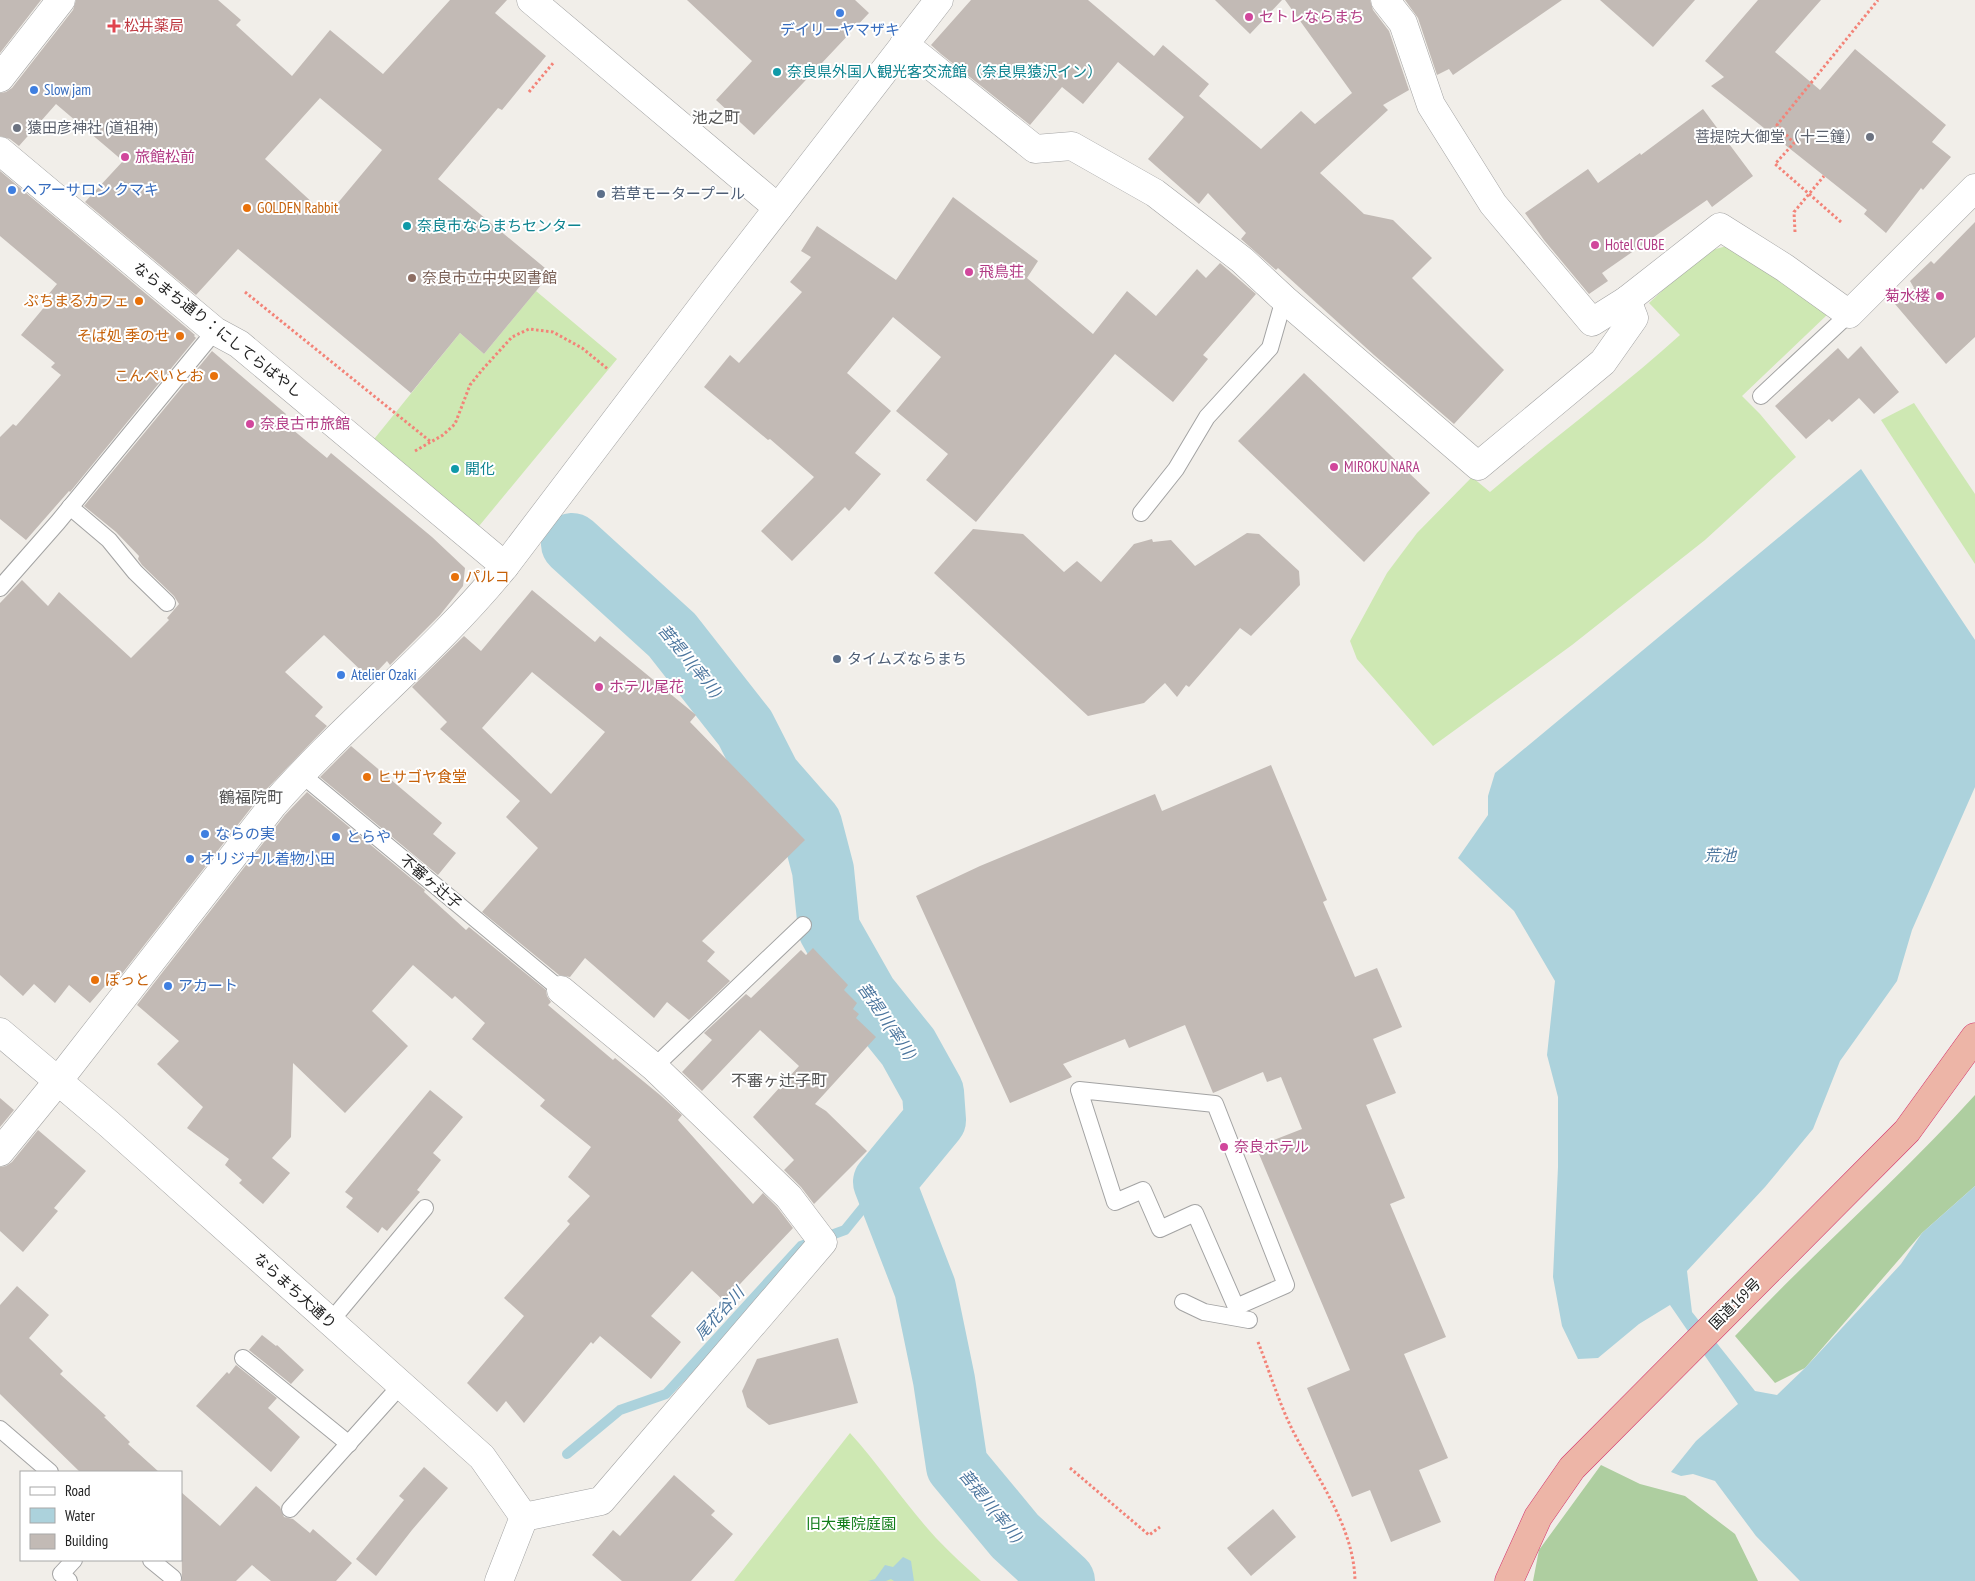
<svg xmlns="http://www.w3.org/2000/svg" width="1975" height="1581" font-family="'PT Sans Narrow','Noto Sans JP',sans-serif">
  <style>
    .grass { fill: #cee8b3 }
    .forest { fill: #aecea0 }
    .water { fill: #acd2dc }
    .lines { fill: none; stroke-linecap: round; stroke-linejoin: round }
    .stream { stroke: #acd2dc; stroke-width: 10 }
    .river { stroke: #acd2dc; stroke-width: 62 }
    .building { fill: #c2bab5; fill-rule: evenodd }
    .service-casing { stroke: #a3a3a3; stroke-width: 18 }
    .minor-casing { stroke: #a3a3a3; stroke-width: 29 }
    .tertiary-casing { stroke: #a3a3a3; stroke-width: 29 }
    .trunk-casing { stroke: #d3336c; stroke-width: 29 }
    .path { stroke: #f38378; stroke-width: 3; stroke-dasharray: 2.5 2.5; stroke-linecap: butt }
    .service { stroke: #fff; stroke-width: 16 }
    .minor { stroke: #fff; stroke-width: 28 }
    .tertiary { stroke: #fff; stroke-width: 28 }
    .trunk { stroke: #edb5a7; stroke-width: 28 }
    .shop-dot { fill: #3f7fe0; stroke: #fff; stroke-width: 2 }
    .hotel-dot { fill: #d1479c; stroke: #fff; stroke-width: 2 }
    .health-dot { fill: #e0444e; stroke: #fff; stroke-width: 2 }
    .culture-dot { fill: #0f9aa8; stroke: #fff; stroke-width: 2 }
    .worship-dot { fill: #6b7280; stroke: #fff; stroke-width: 2 }
    .service-dot { fill: #5c6f8a; stroke: #fff; stroke-width: 2 }
    .food-dot { fill: #e8710a; stroke: #fff; stroke-width: 2 }
    .education-dot { fill: #8d6e63; stroke: #fff; stroke-width: 2 }
    .labels { text-anchor: middle; stroke-width: 4; stroke-linejoin: round; paint-order: stroke }
    .hotel-label { font-size: 15px; fill: #b23c85; stroke: #fff; text-anchor: start }
    .health-label { font-size: 15px; fill: #be3a42; stroke: #fff; text-anchor: start }
    .shop-label { font-size: 15px; fill: #366cbe; stroke: #fff; text-anchor: start }
    .culture-label { font-size: 15px; fill: #0d838f; stroke: #fff; text-anchor: start }
    .worship-label { font-size: 15px; fill: #5b616d; stroke: #fff; text-anchor: start }
    .service-label { font-size: 15px; fill: #4e5e75; stroke: #fff; text-anchor: start }
    .food-label { font-size: 15px; fill: #c56008; stroke: #fff; text-anchor: start }
    .education-label { font-size: 15px; fill: #785e54; stroke: #fff; text-anchor: start }
    .street-label { font-size: 15px; fill: #222; stroke: #fff }
    .park-label { font-size: 15px; fill: #127d19; stroke: #fff }
    .neighbourhood-label { font-size: 16px; fill: #555; stroke: #fff }
    .water-label { font-size: 16px; font-style: italic; fill: #4c769e; stroke: #fff }
  </style>
  <rect width="100%" height="100%" fill="#f1eee9"/>
  <g class="grass">
    <path d="M1727 246 1785 280 1828 314 1742 396 1760 414 1796 457 1705 540 1572 645 1433 746 1357 659 1350 641 1387 573 1417 533 1472 477 1490 492C1552 439 1619 390 1680 335L1649 303 1704 252Z"/>
    <path d="M536 291 617 359 470 537 366 449 460 333 484 354Z"/>
    <path d="M1914 403 1975 494V564L1881 420Z"/>
    <path d="M850 1433C880 1466 905 1504 936 1538 950 1553 966 1567 981 1581H734Z"/>
  </g>
  <g class="forest">
    <path d="M1975 1095V1186L1922 1233 1805 1368 1775 1383 1735 1336C1813 1253 1899 1179 1975 1095Z"/>
    <path d="M1601 1465 1640 1484 1685 1496 1735 1534 1758 1581H1533L1539 1550Z"/>
  </g>
  <g class="water">
    <path d="M1861 469 1975 640V787L1912 930 1897 981 1840 1061 1813 1129 1765 1187 1687 1271 1692 1312 1755 1391 1777 1395 1805 1368 1901 1264 1922 1233 1975 1186V1581H1800L1756 1536 1715 1481 1693 1474 1681 1476 1671 1472 1696 1441 1738 1404 1670 1305 1639 1324 1598 1358 1578 1359 1562 1326 1553 1277 1558 1167V1097L1547 1055 1555 981 1514 911 1458 858 1488 815V796L1495 773Z"/>
    <path d="M903 1557 911 1561 914 1581H894L891 1579 886 1581H868L875 1579 885 1565 893 1567Z"/>
  </g>
  <g class="lines">
    <path class="stream" d="M567 1454 620 1410 666 1394 801 1246 845 1230 884 1182"/>
    <path class="river" d="M572 544 672 635 745 728 770 777 811 824 823 870 829 929 867 996 908 1047 933 1092 935 1120 884 1182 925 1288 944 1380 957 1466 1015 1536 1064 1581"/>
  </g>
  <g class="building">
    <path d="M0 0H41L0 53Z"/>
    <path d="M76 0H218L241 20 236 25 292 76 330 30 383 74 450 0H507L495 13 546 56 502 110 498 108 438 179 551 273 484 354 460 333 411 393 238 249 196 295 85 202 123 161 56 104 19 146 10 139 0 136V93L6 92 12 88 73 10ZM320 98 382 150 327 216 265 159Z"/>
    <path d="M687 0H855L869 13 754 135 716 100 752 61Z"/>
    <path d="M971 0H1088L1154 56 1163 45 1209 84 1199 96 1261 149 1301 111 1315 124 1352 93 1285 0H1370L1373 10 1389 31 1409 90 1383 105 1388 110 1320 173 1364 214 1393 220 1432 258 1412 278 1504 370 1454 424 1374 355 1278 268 1276 270 1241 239 1246 233 1208 193 1199 204 1148 159 1184 117 1118 62 1083 104 1062 87 1030 125 941 54 931 45Z"/>
    <path d="M1215 0H1282L1250 34Z"/>
    <path d="M1405 0H1562L1453 75 1449 69 1437 75 1418 18Z"/>
    <path d="M1600 0H1695L1653 47Z"/>
    <path d="M1758 0H1821L1775 52 1820 90 1855 49 1946 125 1932 142 1951 157 1923 190 1921 188 1886 233 1864 214 1867 210 1711 86 1724 77 1705 61Z"/>
    <path d="M1703 109 1753 176 1712 207 1707 200 1602 273 1608 281 1589 294 1544 240 1525 213 1588 169 1598 183 1640 153 1641 155Z"/>
    <path d="M0 171 195 335 194 336 196 338 70 492 69 491 26 540 0 519V437L13 424 16 426 61 375 51 367 55 363 21 335 51 299 47 296 57 284 0 236Z"/>
    <path d="M953 197 1038 261 1027 278 1093 334 1127 291 1156 316 1197 269 1206 278 1220 263 1256 294 1203 355 1208 359 1173 402 1115 354 976 522 926 480 948 454 896 411 941 357 893 317 847 373 891 411 855 453 881 474 849 511 845 507 792 561 761 531 814 477 770 439 768 440 704 387 730 355 739 363 802 292 790 282 811 257 801 251 817 226 896 280Z"/>
    <path d="M1975 222V337L1946 364 1895 304 1914 288 1910 281 1931 261 1934 264Z"/>
    <path d="M1861 346 1899 392 1874 414 1859 398 1832 422 1829 419 1806 439 1775 406 1838 348 1848 359Z"/>
    <path d="M212 351 286 414 281 420 327 458 331 453 432 537 465 568 463 586 440 615 390 665 387 661 370 679 324 635 285 672 323 707 315 716 327 726 261 795 114 984 110 980 90 1003 69 985 55 1003 34 984 23 996 0 975V603L22 580 48 606 59 592 131 658 169 620 167 618 179 604 174 596 142 565 138 559 139 556 116 532 84 506Z"/>
    <path d="M1304 373 1430 493 1364 562 1238 441Z"/>
    <path d="M973 529 1023 534 1064 572 1077 561 1101 582 1134 544 1152 539 1153 542 1171 540 1195 566 1247 533 1259 534 1299 571 1300 585 1251 636 1240 628 1189 687 1186 685 1177 697 1165 683 1144 703 1088 716 934 573Z"/>
    <path d="M532 590 595 642 600 636 696 715 690 722 805 840 702 941 715 952 707 961 730 981 689 1020 667 1002 654 1018 585 958 570 977 559 975 482 912 538 848 506 817 520 801 440 729 447 722 412 687 464 636 481 651ZM532 672 605 732 551 794 482 728Z"/>
    <path d="M351 746 442 823 433 834 456 853 438 875 320 777Z"/>
    <path d="M1271 765 1327 900 1323 902 1355 977 1377 968 1402 1027 1373 1039 1396 1093 1366 1105 1405 1198 1390 1204 1446 1337 1404 1354 1448 1458 1419 1470 1441 1522 1391 1542 1370 1490 1352 1497 1307 1388 1350 1370 1256 1147 1302 1129 1281 1077 1267 1082 1263 1072 1213 1093 1185 1025 1129 1048 1125 1039 1063 1064 1072 1077 1010 1103 916 896 980 866 1155 794 1162 811Z"/>
    <path d="M307 792 425 890 424 892 466 930 469 927 546 990 547 996 551 1002 548 1005 613 1060 615 1058 660 1095 682 1115 678 1120 753 1204 763 1193 777 1207 793 1228 724 1301 692 1271 651 1316 681 1342 651 1379 600 1336 593 1344 591 1342 524 1423 506 1401 497 1412 467 1383 524 1316 504 1298 570 1224 567 1221 590 1196 568 1177 591 1147 540 1106 545 1100 472 1039 485 1023 455 996 452 999 413 965 372 1011 408 1046 345 1113 293 1063 291 1137 272 1158 290 1173 263 1204 239 1183 242 1180 225 1165 229 1159 187 1128 203 1107 157 1064 179 1041 137 1005 285 815Z"/>
    <path d="M813 948 848 985 844 990 857 1003 853 1009 859 1014 856 1018 876 1037 815 1104 826 1111 867 1151 814 1204 801 1187 784 1170 794 1160 753 1117 799 1066 760 1030 702 1091 682 1072 712 1040 704 1033 746 994 751 998 801 950 806 955Z"/>
    <path d="M430 1090 463 1117 433 1153 441 1160 417 1190 420 1192 387 1231 382 1227 378 1233 346 1207 353 1198 345 1192Z"/>
    <path d="M0 1098 14 1110 0 1127Z"/>
    <path d="M38 1130 86 1171 54 1208 58 1211 23 1252 0 1231V1167L6 1166 12 1162Z"/>
    <path d="M17 1286 49 1315 29 1338 63 1371 60 1374 106 1416 104 1417 130 1442 128 1444 159 1472H80L0 1394V1305Z"/>
    <path d="M262 1335 276 1346 277 1345 304 1370 291 1384 249 1350Z"/>
    <path d="M838 1338 858 1403 769 1425 747 1407 742 1391 757 1359Z"/>
    <path d="M236 1365 277 1398 268 1408 300 1437 271 1472 196 1406 227 1372 229 1374Z"/>
    <path d="M424 1467 448 1488 412 1530 376 1576 356 1559 404 1500 399 1496Z"/>
    <path d="M674 1475 715 1511 711 1515 733 1534 691 1581H622L592 1555 613 1530 620 1536Z"/>
    <path d="M256 1486 280 1507 284 1517 293 1519 310 1533 313 1529 352 1563 336 1581H271L252 1565 236 1581H182L181 1492 220 1526Z"/>
    <path d="M1273 1509 1296 1537 1251 1576 1227 1548Z"/>
  </g>
  <g class="lines">
    <defs>
      <g id="service">
        <path d="M1761 396 1849 314"/>
        <path d="M70 507 109 540 135 572 167 603"/>
        <path d="M1141 513 1176 469 1207 417 1270 348 1284 299"/>
        <path d="M0 588 58 522 215 331"/>
        <path d="M301 774 561 990"/>
        <path d="M654 1067 803 925"/>
        <path d="M1079 1090 1215 1104 1286 1285 1236 1307 1195 1213 1160 1229 1143 1190 1115 1202Z"/>
        <path d="M1183 1302 1204 1312 1249 1320"/>
        <path d="M330 1322 425 1208"/>
        <path d="M243 1358 349 1444"/>
        <path d="M0 1429 50 1472"/>
        <path d="M290 1509 401 1385"/>
        <path d="M151 1560 173 1578"/>
        <path d="M69 1581 61 1574 74 1560"/>
      </g>
      <g id="minor">
        <path d="M531 0 778 208"/>
        <path d="M1385 0 1403 23 1431 105 1493 204 1592 322 1627 300 1720 227 1785 268 1849 314 1975 188"/>
        <path d="M904 44 1035 149 1072 146 1155 193 1242 260 1284 299 1478 466 1603 362 1634 318 1627 300"/>
        <path d="M0 78 61 0"/>
        <path d="M0 151 215 331 239 344 505 566C435 652 346 722 273 805L58 1081 0 1152"/>
        <path d="M524 1517 601 1501 823 1242 789 1197 654 1067 561 990"/>
      </g>
      <g id="tertiary">
        <path d="M505 566 713 292 939 0"/>
        <path d="M0 1032 109 1124 482 1457 524 1517 499 1581"/>
      </g>
      <path id="trunk" d="M1509 1581 1538 1517 1572 1468 1907 1131 1975 1037"/>
    </defs>
    <use href="#service" class="service-casing"/>
    <use href="#minor" class="minor-casing"/>
    <use href="#tertiary" class="tertiary-casing"/>
    <use href="#trunk" class="trunk-casing"/>
    <g class="path">
      <path d="M529 92 554 62"/>
      <path d="M1841 222 1775 164 1794 143 1777 125 1878 0"/>
      <path d="M1795 232 1794 212 1824 176"/>
      <path d="M245 292 431 442"/>
      <path d="M415 451 443 435 455 424 470 385 482 370 512 337 529 329 553 332 582 348 609 370"/>
      <path d="M1258 1342C1269 1370 1278 1400 1291 1427 1315 1476 1354 1525 1355 1581"/>
      <path d="M1070 1468 1149 1535 1160 1527"/>
    </g>
    <use href="#service" class="service"/>
    <use href="#minor" class="minor"/>
    <use href="#tertiary" class="tertiary"/>
    <use href="#trunk" class="trunk"/>
  </g>
  <g class="shop-dot">
    <circle cx="840" cy="13" r="5"/>
    <circle cx="34" cy="90" r="5"/>
    <circle cx="12" cy="190" r="5"/>
    <circle cx="341" cy="675" r="5"/>
    <circle cx="205" cy="834" r="5"/>
    <circle cx="336" cy="837" r="5"/>
    <circle cx="190" cy="859" r="5"/>
    <circle cx="168" cy="986" r="5"/>
  </g>
  <g class="hotel-dot">
    <circle cx="1249" cy="17" r="5"/>
    <circle cx="125" cy="157" r="5"/>
    <circle cx="1595" cy="245" r="5"/>
    <circle cx="969" cy="272" r="5"/>
    <circle cx="1940" cy="296" r="5"/>
    <circle cx="250" cy="424" r="5"/>
    <circle cx="1334" cy="467" r="5"/>
    <circle cx="599" cy="687" r="5"/>
    <circle cx="1224" cy="1147" r="5"/>
  </g>
  <path class="health-dot" d="M111.5 18.5h5v5h5v5h-5v5h-5v-5h-5v-5h5z"/>
  <g class="culture-dot">
    <circle cx="777" cy="72" r="5"/>
    <circle cx="407" cy="226" r="5"/>
    <circle cx="455" cy="469" r="5"/>
  </g>
  <g class="worship-dot">
    <circle cx="17" cy="128" r="5"/>
    <circle cx="1870" cy="137" r="5"/>
  </g>
  <g class="service-dot">
    <circle cx="601" cy="194" r="5"/>
    <circle cx="837" cy="659" r="5"/>
  </g>
  <g class="food-dot">
    <circle cx="247" cy="208" r="5"/>
    <circle cx="139" cy="301" r="5"/>
    <circle cx="180" cy="336" r="5"/>
    <circle cx="214" cy="376" r="5"/>
    <circle cx="455" cy="577" r="5"/>
    <circle cx="367" cy="777" r="5"/>
    <circle cx="95" cy="980" r="5"/>
  </g>
  <circle class="education-dot" cx="412" cy="278" r="5"/>
  <g class="labels">
    <g class="hotel-label">
      <text x="1259" y="22">セトレならまち</text>
      <text x="135" y="162">旅館松前</text>
      <text x="1605" y="250">Hotel CUBE</text>
      <text x="979" y="277">飛鳥荘</text>
      <text x="1930" y="301" text-anchor="end">菊水楼</text>
      <text x="260" y="429">奈良古市旅館</text>
      <text x="1344" y="472">MIROKU NARA</text>
      <text x="609" y="692">ホテル尾花</text>
      <text x="1234" y="1152">奈良ホテル</text>
    </g>
    <g class="health-label">
      <text x="124" y="31">松井薬局</text>
    </g>
    <g class="shop-label">
      <text x="840" y="35" text-anchor="middle">デイリーヤマザキ</text>
      <text x="44" y="95">Slow jam</text>
      <text x="22" y="195">ヘアーサロン クマキ</text>
      <text x="351" y="680">Atelier Ozaki</text>
      <text x="215" y="839">ならの実</text>
      <text x="346" y="842">とらや</text>
      <text x="200" y="864">オリジナル着物小田</text>
      <text x="178" y="991">アカート</text>
    </g>
    <g class="culture-label">
      <text x="787" y="77">奈良県外国人観光客交流館（奈良県猿沢イン）</text>
      <text x="417" y="231">奈良市ならまちセンター</text>
      <text x="465" y="474">開化</text>
    </g>
    <g class="worship-label">
      <text x="27" y="133">猿田彦神社 (道祖神)</text>
      <text x="1860" y="142" text-anchor="end">菩提院大御堂（十三鐘）</text>
    </g>
    <g class="service-label">
      <text x="611" y="199">若草モータープール</text>
      <text x="847" y="664">タイムズならまち</text>
    </g>
    <g class="food-label">
      <text x="257" y="213">GOLDEN Rabbit</text>
      <text x="129" y="306" text-anchor="end">ぷちまるカフェ</text>
      <text x="170" y="341" text-anchor="end">そば処 季のせ</text>
      <text x="204" y="381" text-anchor="end">こんぺいとお</text>
      <text x="465" y="582">パルコ</text>
      <text x="377" y="782">ヒサゴヤ食堂</text>
      <text x="105" y="985">ぽっと</text>
    </g>
    <g class="education-label">
      <text x="422" y="283">奈良市立中央図書館</text>
    </g>
    <g class="street-label">
      <text transform="translate(218 330) rotate(38)" y="5">ならまち通り：にしてらばやし</text>
      <text transform="translate(431 882) rotate(40)" y="5">不審ヶ辻子</text>
      <text transform="translate(295 1291) rotate(42)" y="5">ならまち大通り</text>
      <text transform="translate(1735 1304) rotate(-45)" y="5">国道169号</text>
    </g>
    <g class="park-label">
      <text x="851" y="1529">旧大乗院庭園</text>
    </g>
    <g class="neighbourhood-label">
      <text x="716" y="123">池之町</text>
      <text x="251" y="803">鶴福院町</text>
      <text x="779" y="1086">不審ヶ辻子町</text>
    </g>
    <g class="water-label">
      <text transform="translate(690 660) rotate(50)" y="6">菩提川(率川)</text>
      <text x="1720" y="861">荒池</text>
      <text transform="translate(887 1020) rotate(55)" y="6">菩提川(率川)</text>
      <text transform="translate(719 1313) rotate(-48)" y="6">尾花谷川</text>
      <text transform="translate(991 1505) rotate(50)" y="6">菩提川(率川)</text>
    </g>
  </g>
  <rect x="20" y="1471" width="162" height="90" fill="#ffffff" stroke="#a7a7a7"/>
  <rect x="30" y="1487" width="25" height="8" fill="#ffffff" stroke="#a7a7a7"/>
  <text x="65" y="1496" font-size="15" fill="#222222">Road</text>
  <rect x="30" y="1508" width="25" height="15" fill="#acd2dc" stroke="#a7a7a7"/>
  <text x="65" y="1521" font-size="15" fill="#222222">Water</text>
  <rect x="30" y="1534" width="25" height="15" fill="#c2bab5" stroke="#a7a7a7"/>
  <text x="65" y="1546" font-size="15" fill="#222222">Building</text>
</svg>
